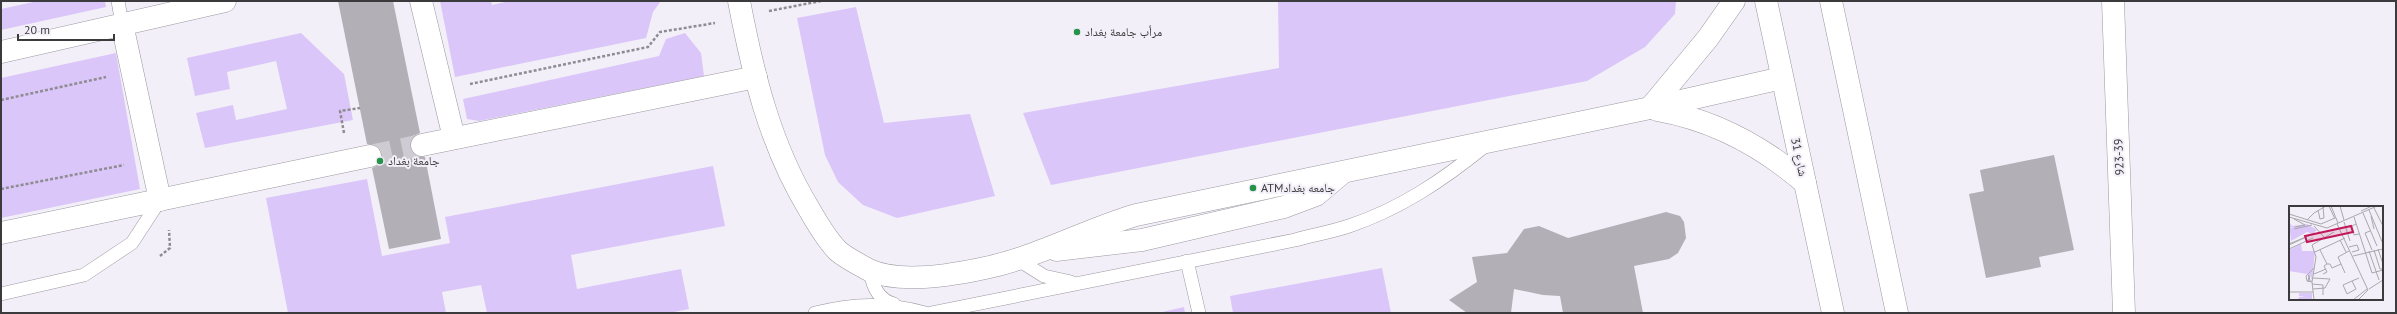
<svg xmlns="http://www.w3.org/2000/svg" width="2397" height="314" font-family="'PT Sans','Noto Naskh Arabic',sans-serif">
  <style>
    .green { fill: #dac6f8 }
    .building { fill: #b2afb7 }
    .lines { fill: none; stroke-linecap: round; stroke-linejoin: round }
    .tertiary-tunnel { stroke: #cecbd3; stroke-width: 22; stroke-dasharray: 22 11; stroke-linecap: butt }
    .service-casing { stroke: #9b98a0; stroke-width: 14 }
    .minor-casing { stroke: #9b98a0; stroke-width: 23 }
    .tertiary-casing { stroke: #9b98a0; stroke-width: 23 }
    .path { stroke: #8e8c92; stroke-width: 2.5; stroke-dasharray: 3 2; stroke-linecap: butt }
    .service { stroke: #fff; stroke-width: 13 }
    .minor { stroke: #fff; stroke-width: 22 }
    .tertiary { stroke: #fff; stroke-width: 22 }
    .poi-dot { fill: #26924a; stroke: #f3eff8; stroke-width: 1.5 }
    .labels { text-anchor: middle; stroke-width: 4; stroke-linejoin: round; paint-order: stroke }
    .poi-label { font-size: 12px; fill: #3b3a3d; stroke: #f3eff8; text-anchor: start }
    .street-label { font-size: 12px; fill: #3b3a3d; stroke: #f3eff8 }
    .inset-road { fill: none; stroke: #a9a7ad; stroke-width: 1 }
    .view { fill: #c2185b; fill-opacity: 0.15; stroke: #c2185b; stroke-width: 2 }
    .inset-edge { fill: none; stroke: #3b3a3d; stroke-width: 2 }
  </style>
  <rect width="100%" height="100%" fill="#f3eff8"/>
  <g class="green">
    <path d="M38 1H105L106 7 1 30V9Z"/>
    <path d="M440 1H491L492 5 509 1H661L653 12 646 38 455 77Z"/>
    <path d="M1278 1H1676L1675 14 1645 47 1587 81 1051 185 1023 113 1279 68Z"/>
    <path d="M856 7 884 123 970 114 995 196 897 218 863 205 838 182 825 155 797 18Z"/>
    <path d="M301 33 344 74 353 120 205 148 196 113 233 105 236 120 287 109 276 61 227 72 230 89 195 96 187 58Z"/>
    <path d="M685 33 701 53 704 76 479 121 467 119 463 99 659 56 666 39Z"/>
    <path d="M116 53 140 189 1 218V78Z"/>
    <path d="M713 166 725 226 571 255 577 289 681 269 689 309 669 313H487L481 285 442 292 446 313H288L266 198 367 179 382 256 450 243 445 217Z"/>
    <path d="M1382 268 1391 313H1233L1230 296Z"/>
    <path d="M1184 307 1185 313H1158Z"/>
  </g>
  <g class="building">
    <path d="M338 1H393L420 133 413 136 410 147 413 154 425 157 441 239 389 249 372 168 379 165 382 154 379 147 367 144Z"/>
    <path d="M2054 155 2074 250 2039 257 2041 267 1986 278 1969 194 1984 191 1980 170Z"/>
    <path d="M1666 212 1680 216 1684 222 1686 238 1678 253 1669 259 1634 266 1643 313H1563L1560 296 1543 295 1514 289 1511 313H1467L1449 300 1477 282 1472 257 1507 253 1524 229 1539 226 1568 238Z"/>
  </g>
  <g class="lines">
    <path class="tertiary-tunnel" d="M370 156 422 145"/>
    <defs>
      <g id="service">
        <path d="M118 1 122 24"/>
        <path d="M1017 259 1044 276 1071 282"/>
        <path d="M1187 261 1199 313"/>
        <path d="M870 270C872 285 878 300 894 304"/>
        <path d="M1 294 84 275 132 243 160 200"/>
        <path d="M815 313C853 304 887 302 925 313"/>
        <path d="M931 313 1295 240C1313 235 1331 232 1349 226 1400 209 1443 180 1485 146"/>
      </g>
      <path id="minor" d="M2113 1 2124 313"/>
      <g id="tertiary">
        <path d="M421 1 454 138"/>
        <path d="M739 1C753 74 770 145 809 209 817 223 827 240 838 251 846 258 860 265 869 270 900 284 953 275 985 268 1038 257 1085 230 1136 215L1650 108 1782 78"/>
        <path d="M1766 1 1833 313"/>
        <path d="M1831 1 1897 313"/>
        <path d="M122 24 160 200"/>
        <path d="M1 52 225 1"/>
        <path d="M1650 108 1708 38 1734 1"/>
        <path d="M1657 110C1714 120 1761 145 1805 183"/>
        <path d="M422 145 756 77"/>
        <path d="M1 233 370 156"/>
        <path d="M1056 250 1142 240 1284 207 1316 195 1341 174"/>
      </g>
    </defs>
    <use href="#service" class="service-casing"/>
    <use href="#minor" class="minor-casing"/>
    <use href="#tertiary" class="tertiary-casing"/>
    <g class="path">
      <path d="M769 11 821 1"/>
      <path d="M470 84 648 47 660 32 715 23"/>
      <path d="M1 100 106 77"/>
      <path d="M344 133 340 111 360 108"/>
      <path d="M1 189 124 165"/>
      <path d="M160 256 170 248 169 230"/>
    </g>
    <use href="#service" class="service"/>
    <use href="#minor" class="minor"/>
    <use href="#tertiary" class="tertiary"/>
  </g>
  <g class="poi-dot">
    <circle cx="1077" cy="32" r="4"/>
    <circle cx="380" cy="161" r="4"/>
    <circle cx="1253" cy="188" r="4"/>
  </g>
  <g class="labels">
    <g class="poi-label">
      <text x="1085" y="36">مرأب جامعة بغداد</text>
      <text x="388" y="165">جامعة بغداد</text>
      <text x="1261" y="192">ATMجامعه بغداد</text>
    </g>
    <g class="street-label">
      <text transform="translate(1799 157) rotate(78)" y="4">شارع 31</text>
      <text transform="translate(2119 157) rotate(-92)" y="4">923-39</text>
    </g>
  </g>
  <g transform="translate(2289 206)">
    <rect width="94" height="94" fill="#f3eff8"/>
    <path d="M0 16 3 20 2 21V23L3 20 18 18 28 24 23 28 18 26 2 35ZM12 38 13 45H26L23 75H20L23 74 21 69 18 70 23 64 18 68 0 65V44ZM10 87H23V93L9 94 10 91 17 90H10Z" fill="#dac6f8"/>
    <path class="inset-road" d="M40 0 46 13M42 0 49 17M51 0 55 14M85 2 94 20M29 4 31 13 35 12 34 1M80 4 94 38M72 5 83 0M74 7 88 40M0 8 32 18M82 10 85 23M0 11 38 22 88 0M65 11 83 67 94 64M5 13 16 19 6 21M18 14 25 7 37 0M55 16 61 35M32 18 46 12M48 18 79 84 69 94M67 18 63 20 65 29 70 28M25 20 35 31M5 23 23 19M81 25 76 27 83 44M51 34 57 46M0 38 19 30M0 39 26 27M60 41 68 39 70 44 63 46M0 43 24 32M89 43 94 58M31 44 38 58H41L43 62 52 58 56 67M85 44 91 63H94M80 45 90 74M26 46 56 32M64 50 94 43M52 58 49 51 60 45M25 68 37 63M34 68 38 66 35 60 38 58M63 75 54 79 58 88 67 83 63 75 70 72M19 76 20 69 21 76M23 76 18 75 17 70 25 62M23 78 34 79V89M24 83 36 82 41 73 24 72M80 83 94 74M0 86H24M25 94 23 76 27 51 23 39 45 26M64 94 78 83"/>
    <path class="view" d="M62 20 64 26 18 36 16 30Z"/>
    <rect width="94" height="94" class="inset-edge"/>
  </g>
  <rect width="2397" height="314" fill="none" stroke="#3b3a3d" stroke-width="4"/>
  <path d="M18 34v6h96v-6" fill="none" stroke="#3b3a3d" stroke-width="2"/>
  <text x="24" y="34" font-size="12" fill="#3b3a3d" stroke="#f3eff8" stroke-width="3" paint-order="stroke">20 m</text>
</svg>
